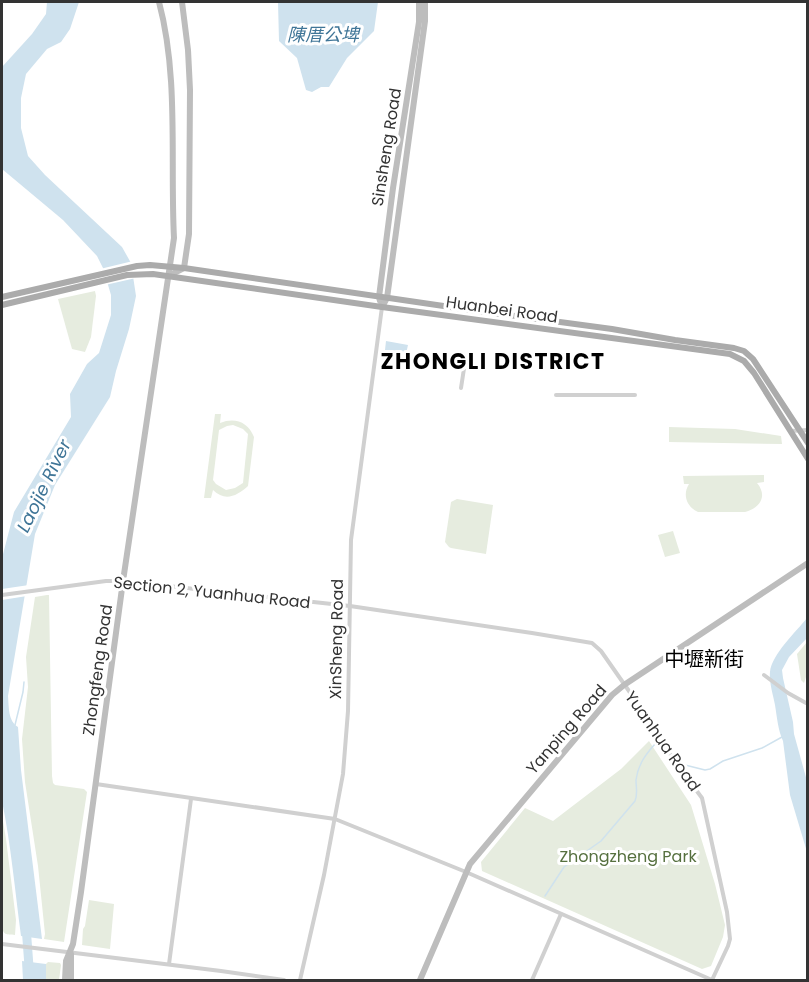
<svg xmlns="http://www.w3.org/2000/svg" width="809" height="982" font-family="Poppins,'Noto Sans TC',sans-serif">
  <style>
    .green { fill: #e6ecdf; fill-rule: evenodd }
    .water { fill: #cfe2ee }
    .pier { fill: #fff }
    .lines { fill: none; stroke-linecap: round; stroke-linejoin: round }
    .stream { stroke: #cfe2ee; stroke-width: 1.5 }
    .river { stroke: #cfe2ee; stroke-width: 9 }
    .minor { stroke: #d0d0d0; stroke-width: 4 }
    .secondary { stroke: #bdbdbd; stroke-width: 6 }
    .primary { stroke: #ababab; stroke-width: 6 }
    .labels { text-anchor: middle; stroke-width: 6; stroke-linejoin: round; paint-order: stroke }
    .street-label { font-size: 16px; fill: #333; stroke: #fff }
    .park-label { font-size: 16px; fill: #56703f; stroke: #fff }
    .water-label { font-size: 18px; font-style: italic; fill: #3f7597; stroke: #fff }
    .quarter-label { font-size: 20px; fill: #000; stroke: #fff }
    .district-label { font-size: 22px; font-weight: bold; letter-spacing: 1.5px; fill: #000; stroke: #fff }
  </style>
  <rect width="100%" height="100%" fill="#fff"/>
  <g class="green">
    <path d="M95 291 96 296 91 337 85 352 72 349 58 299Z"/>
    <path d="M215 414H221L220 423C235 417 248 422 254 437L248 486C237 496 225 502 213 490L211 498H204ZM233 425 243 429 248 434 243 483 235 488 226 490 216 484 213 480 219 430 227 426Z"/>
    <path d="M669 427 735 429 781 436 782 444 669 442Z"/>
    <path d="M764 475V482L757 483C768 496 760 508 745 512H698C687 507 682 495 689 484H684L683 476Z"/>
    <path d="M457 499 493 505 486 554 451 548 449 547 445 542 451 502Z"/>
    <path d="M673 531 680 553 665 557 658 535Z"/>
    <path d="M47 595H49L52 776 53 783 55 785 84 789 87 792 64 942 44 939 45 934 38 866 25 782 22 739 28 687 26 657 35 597Z"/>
    <path d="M807 642V674L804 683 801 680 797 654Z"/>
    <path d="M649 741 691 805 715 884 725 925 723 937 711 966 702 969 482 871 481 862 525 808 553 821 621 769Z"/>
    <path d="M2 815 6 839 16 920 15 935C6 934 3 936 2 925Z"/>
    <path d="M89 900 114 904 110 949 82 945 83 929 85 926Z"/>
    <path d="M48 962 60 963 61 965 59 980H46V964Z"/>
  </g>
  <g class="water">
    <path d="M47 2H79L70 29 61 42 47 49 26 74 21 98V128L28 156 45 175 122 247 131 263 136 296 129 329 116 371 110 397 55 485 35 534 8 696C9 707 8 721 18 727L21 770 42 939 21 936C15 891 11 845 2 801V558L14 512 71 417 70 394 87 364 99 353 111 315V295L103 268 97 256 63 220 2 169V67L32 34 46 14Z"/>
    <path d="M278 2H378L374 31 347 58 329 87H321L312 92 306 90 297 58 279 41Z"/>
    <path d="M386 341 408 345 406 354 385 350Z"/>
    <path d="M807 618V638L789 657 782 670 783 678 793 722 794 734 807 781V852L790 795 783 741C778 730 777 717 775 705 773 694 769 683 770 672 772 654 796 632 807 618Z"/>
    <path d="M22 961 46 964V980H23Z"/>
  </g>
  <g class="pier">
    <path d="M133 261 136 278 105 285 100 269Z"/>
    <path d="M29 585 27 596 2 600V589Z"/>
  </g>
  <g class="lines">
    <g class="stream">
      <path d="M15 725 23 692 24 682"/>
      <path d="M685 765 705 770 710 769 723 761 762 748 782 737"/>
      <path d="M545 896 564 867 601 841 635 801C638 794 636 788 636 780 638 765 645 755 655 744"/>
    </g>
    <path class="river" d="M26 926 30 980"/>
    <g class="minor">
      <path d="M461 388 465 362"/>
      <path d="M556 395H635"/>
      <path d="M790 431 808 430"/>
      <path d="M2 595 106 581H123L350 606 532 633 592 643 601 651 659 734 673 759 702 798 727 912 730 939 728 946 712 980"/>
      <path d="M764 675 788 693 806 703"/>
      <path d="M96 784 335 819 466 872 712 980"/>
      <path d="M2 944 221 971 284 980"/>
      <path d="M169 964 191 799"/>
      <path d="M300 980 324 875 343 774 348 711 351 540 382 307"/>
      <path d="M532 980 561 914"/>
    </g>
    <g class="secondary">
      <path d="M168 276 184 268 189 234 190 90 188 50 182 2"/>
      <path d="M380 301 379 297 393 188 419 22V2"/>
      <path d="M382 307 387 298 425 21V2"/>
      <path d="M65 980 66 961 73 944 81 892 123 581 174 238C170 160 179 77 159 2"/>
      <path d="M71 980V954"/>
      <path d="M420 980 470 864 612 695 624 685 808 563"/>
    </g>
    <g class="primary">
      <path d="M2 297 137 266 150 265 184 268 471 310 612 329 675 340 734 348 744 351 753 359 808 443"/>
      <path d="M2 305 127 275 153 274 382 307 730 354 744 361 754 373 808 459"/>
    </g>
  </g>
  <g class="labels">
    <g class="street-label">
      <text transform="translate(386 147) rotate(-81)" y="6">Sinsheng Road</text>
      <text transform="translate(502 309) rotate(8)" y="6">Huanbei Road</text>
      <text transform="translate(212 592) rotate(6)" y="6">Section 2, Yuanhua Road</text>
      <text transform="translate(336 639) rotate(-89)" y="6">XinSheng Road</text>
      <text transform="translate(97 670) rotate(-82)" y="6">Zhongfeng Road</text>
      <text transform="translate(566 729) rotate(-49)" y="6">Yanping Road</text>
      <text transform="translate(663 741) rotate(55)" y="6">Yuanhua Road</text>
    </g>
    <g class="park-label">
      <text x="628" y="862">Zhongzheng Park</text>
    </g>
    <g class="water-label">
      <text x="323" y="41">陳厝公埤</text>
      <text transform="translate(44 486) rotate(-64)" y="6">Laojie River</text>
    </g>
    <g class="quarter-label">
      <text x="704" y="666">中壢新街</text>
    </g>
    <g class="district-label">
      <text x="493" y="369">ZHONGLI DISTRICT</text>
    </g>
  </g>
  <rect width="809" height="982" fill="none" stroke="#333333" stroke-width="6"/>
</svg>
